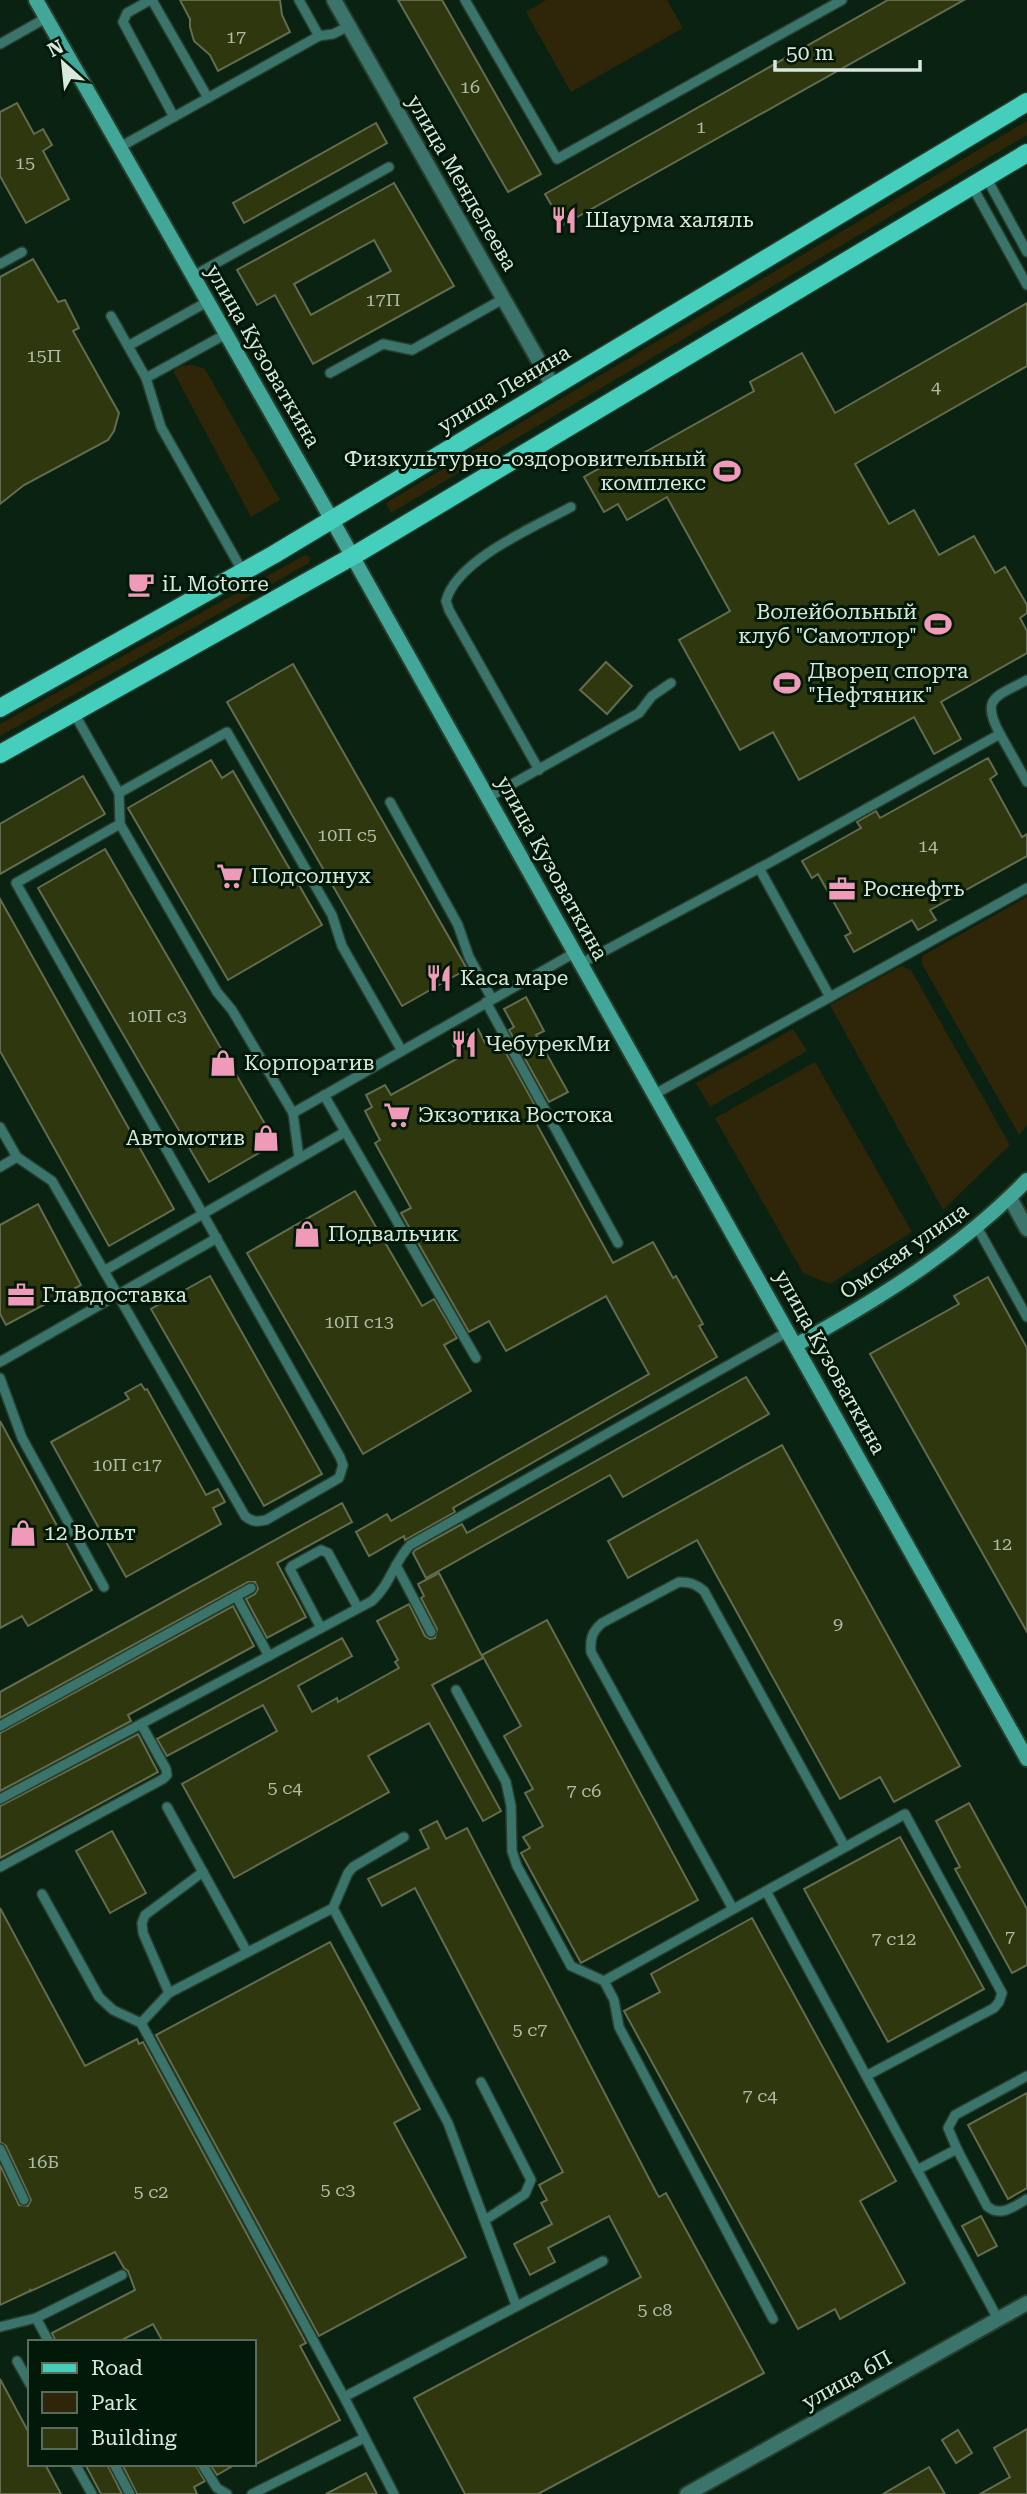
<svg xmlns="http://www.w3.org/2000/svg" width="1027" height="2494" font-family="'Roboto Serif',serif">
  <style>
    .green { fill: #2f2509 }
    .building { fill: #2e370d; stroke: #646c4f; stroke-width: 2; fill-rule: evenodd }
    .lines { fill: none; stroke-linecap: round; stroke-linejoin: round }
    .service-casing { stroke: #273e2d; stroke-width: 12 }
    .minor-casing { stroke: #273e2d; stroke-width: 18 }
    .secondary-casing { stroke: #273e2d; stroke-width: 18 }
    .primary-casing { stroke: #273e2d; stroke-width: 21 }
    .service { stroke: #3a746b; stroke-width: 9 }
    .minor { stroke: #3a746b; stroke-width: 14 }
    .secondary { stroke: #42a698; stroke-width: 14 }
    .primary { stroke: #45cebc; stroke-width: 18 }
    .labels { text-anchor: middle; stroke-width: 6; stroke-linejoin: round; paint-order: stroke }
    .number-label { font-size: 18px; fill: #aebca8 }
    .street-label { font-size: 21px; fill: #d9e8dc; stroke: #021809 }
    .poi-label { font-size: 21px; fill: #d9e8dc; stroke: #021809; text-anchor: start }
  </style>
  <rect width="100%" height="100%" fill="#0a2211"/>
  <g class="green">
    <path d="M546 0H667L683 28 571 92 526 12Z"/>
    <path d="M1027 121V135L391 513 386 503Z"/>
    <path d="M192 365 205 369 280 500 251 517 173 371 181 366Z"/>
    <path d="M305 555 310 557 309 563 0 736V724Z"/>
    <path d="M1027 897V1125L1019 1135 922 964V956Z"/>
    <path d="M901 966 911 970 1010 1145 943 1210 830 1005Z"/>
    <path d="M793 1029 807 1051 710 1107 696 1083Z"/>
    <path d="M815 1062 912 1232 830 1284 803 1273 715 1118Z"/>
  </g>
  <g class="building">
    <path d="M180 0H280L282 15 290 32 218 71 210 55 194 41 190 27V19Z"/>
    <path d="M398 0H442L541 174 508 192Z"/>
    <path d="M888 0H964L563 225 545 194Z"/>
    <path d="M17 103 34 134 43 129 52 145 43 151 69 199 26 223 0 176V112Z"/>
    <path d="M376 123 387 143 244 223 233 203Z"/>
    <path d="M394 183 454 286 313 364 275 295 257 305 237 270ZM374 240 391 271 311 315 294 284Z"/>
    <path d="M33 259 58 302 65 300 79 328 73 331 119 413 114 431 108 440 24 485 0 504V277Z"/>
    <path d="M1027 303V366L855 464 889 524 914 510 939 555 974 536 995 573 1005 567 1027 605V613L1020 618 1027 631V653L941 702 961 739 934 754 914 717 799 780 773 732 740 750 679 640 730 611 667 497 627 520 618 504 604 512 584 477 618 458 622 465 754 391 750 382 802 353 835 413Z"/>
    <path d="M606 662 632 686 607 714 580 690Z"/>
    <path d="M293 664 467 969 402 1006 227 702Z"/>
    <path d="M988 758 997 774 990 779 1022 837 1027 834V856L930 910 936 920 918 930 912 920 854 952 845 936 851 933 818 874 812 878 802 861 861 828 857 822 876 811 880 818Z"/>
    <path d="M211 760 222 778 233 771 322 925 228 980 128 808Z"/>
    <path d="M83 776 105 814 0 874V824Z"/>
    <path d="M105 849 276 1143 209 1182 38 888Z"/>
    <path d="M0 899 174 1209 109 1246 0 1051Z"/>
    <path d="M526 997 544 1031 536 1035 568 1092 549 1102 509 1030 514 1027 504 1009Z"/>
    <path d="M478 1029 485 1043 497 1037 537 1109 530 1112 613 1263 653 1242 673 1278 676 1276 703 1324 699 1326 717 1357 453 1508 455 1512 405 1540 404 1536 369 1556 356 1532 387 1514 391 1521 649 1374 606 1296 506 1351 489 1321 469 1332 401 1213 411 1208 375 1143 380 1140 365 1111 372 1107 366 1095 385 1085 391 1095 460 1057 452 1043Z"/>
    <path d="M355 1191 422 1306 434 1299 457 1338 444 1345 471 1391 363 1454 247 1253Z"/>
    <path d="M38 1204 81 1285 6 1325 0 1314V1225Z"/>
    <path d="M210 1276 322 1474 264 1506 151 1309Z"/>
    <path d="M988 1277 1027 1348V1632L870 1354 959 1304 954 1296Z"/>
    <path d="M746 1377 769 1414 623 1497 610 1475 426 1578 413 1553 415 1550 462 1524 467 1533Z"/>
    <path d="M141 1384 145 1390 147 1389 206 1495 218 1489 225 1502 213 1508 221 1524 126 1577 51 1442 129 1399 125 1393Z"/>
    <path d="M0 1421 92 1590 28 1626 22 1616 0 1628Z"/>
    <path d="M782 1445 960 1766 894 1802 880 1777 840 1799 697 1540 628 1578 608 1541Z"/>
    <path d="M342 1503 352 1522 277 1563 306 1617 267 1638 246 1599 255 1594 258 1589 255 1582H248L0 1718V1692Z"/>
    <path d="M439 1573 483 1658 432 1685 501 1811 483 1821 429 1723 368 1756 389 1792 234 1878 182 1784 277 1731 263 1705 167 1756 157 1739 342 1638 352 1656 298 1686 312 1712 337 1698 338 1702 399 1668 395 1662 398 1660 377 1621 409 1604 425 1636 430 1639 435 1638 437 1629 421 1598 424 1596 418 1584Z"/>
    <path d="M233 1606 254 1646 128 1715 131 1721 0 1791V1733Z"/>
    <path d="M547 1620 698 1900 581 1963 521 1853 530 1848 523 1837 543 1826 525 1793 533 1789 504 1736 521 1726 482 1655Z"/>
    <path d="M138 1734 158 1772 0 1858V1806Z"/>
    <path d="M969 1803 1027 1909V1965L1012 1973 955 1869 960 1867 936 1821Z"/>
    <path d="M437 1821 446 1839 467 1828 656 2192 659 2197 666 2193 764 2373 538 2494H465L414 2398 641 2277 609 2216 548 2248 555 2262 530 2275 514 2244 552 2224 541 2203 547 2200 539 2185 563 2172 415 1888 382 1906 368 1879 429 1848 420 1830Z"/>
    <path d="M112 1831 146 1893 110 1913 76 1851Z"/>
    <path d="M900 1837 984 1989 888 2042 804 1889Z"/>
    <path d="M0 1908 85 2066 137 2039 139 2044 143 2042 306 2343 300 2346 340 2420 254 2465V2342H163L153 2324 118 2342H56L52 2333 135 2290 128 2271 124 2268 115 2252 31 2291 30 2289V2291L0 2305V2165L19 2205 28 2206 31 2200 6 2146 0 2142Z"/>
    <path d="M752 1918 896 2181 860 2201 905 2283 840 2319 835 2309 798 2329 624 2011 660 1992 651 1974Z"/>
    <path d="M330 1942 420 2109 394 2123 466 2257 319 2336 156 2035Z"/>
    <path d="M1027 2093V2188L1008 2199 968 2125Z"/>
    <path d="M981 2216 997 2246 978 2256 962 2226Z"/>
    <path d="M0 2379 30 2435V2464H45L61 2494H0Z"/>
    <path d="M1027 2429V2494H980L1010 2477 994 2448Z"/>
    <path d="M958 2430 972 2453 956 2463 942 2440Z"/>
    <path d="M85 2464H107L122 2494H101Z"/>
    <path d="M122 2464H195L205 2481 194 2487 197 2494H137Z"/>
    <path d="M210 2464H236L217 2475Z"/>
    <path d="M929 2467 945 2494H883Z"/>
    <path d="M366 2473 377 2494H326Z"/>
  </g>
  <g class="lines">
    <defs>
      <g id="service">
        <path d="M150 0 127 13 123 22 174 117"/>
        <path d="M152 0 208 98"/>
        <path d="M465 0 557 159 842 0"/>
        <path d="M319 36 333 34 349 26"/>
        <path d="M0 44 46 18"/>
        <path d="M120 147 319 36 299 0"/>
        <path d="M986 177 1027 252"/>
        <path d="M972 186 1027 285"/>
        <path d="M0 264 22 252"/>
        <path d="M193 276 389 167"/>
        <path d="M111 316 146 378 161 427 243 572"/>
        <path d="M128 346 207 302"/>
        <path d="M330 373 383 344 412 350 503 299"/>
        <path d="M146 378 226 334"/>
        <path d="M74 713 119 793 120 824 217 992 232 1010 293 1113 576 952"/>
        <path d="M1000 734C980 697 996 697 1027 680"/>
        <path d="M539 770 449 610 446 601C456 560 536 526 571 507"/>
        <path d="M119 793 227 732 332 915 342 946 402 1051"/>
        <path d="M489 797 639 713 652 696 671 683"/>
        <path d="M390 802 458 925 469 957 492 999"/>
        <path d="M759 868 830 997"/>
        <path d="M582 963 769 863 1000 734 1027 782"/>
        <path d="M486 1002 618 1243"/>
        <path d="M655 1094 1027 888"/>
        <path d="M324 1095 476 1358"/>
        <path d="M293 1113 299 1158"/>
        <path d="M0 1127 17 1157 52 1181 104 1271 345 1132"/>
        <path d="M0 1167 17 1157"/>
        <path d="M977 1227 1027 1317"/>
        <path d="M104 1271 245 1516C252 1522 257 1522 266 1520L339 1478 343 1465 340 1457 16 883 120 824"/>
        <path d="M0 1362 217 1238"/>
        <path d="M0 1378 22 1438 104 1587"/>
        <path d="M396 1565 431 1632"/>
        <path d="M236 1596 269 1656"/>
        <path d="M321 1628 290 1569 292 1566 321 1550 328 1553 358 1608"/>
        <path d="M456 1690 506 1782 511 1806 512 1851 517 1866 571 1966 604 1981"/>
        <path d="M0 1726 251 1588"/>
        <path d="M0 1799 372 1601C390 1585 394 1562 410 1545L789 1331"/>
        <path d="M167 1807 247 1952"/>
        <path d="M0 1867 163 1779 167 1775 166 1769 141 1724"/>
        <path d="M766 1891 604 1981 614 2000 619 2027 773 2319"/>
        <path d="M42 1894 99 1997 113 2010 141 2023 344 2397"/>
        <path d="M333 1908 448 2123 516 2305"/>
        <path d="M733 1909 591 1652C590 1638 592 1632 602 1623L679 1582C690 1582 696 1584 704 1591L845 1847"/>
        <path d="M169 1993 143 1933 142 1923 145 1915 203 1872"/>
        <path d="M141 2023 169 1993 333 1908 348 1873 353 1867 404 1837"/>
        <path d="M866 2076 994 2008 999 2002 1002 1993 905 1814 766 1891 998 2319"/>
        <path d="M481 2082 531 2180 525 2194 485 2220"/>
        <path d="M0 2149 24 2200"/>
        <path d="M957 2149 948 2128 955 2115 1027 2076"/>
        <path d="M917 2170 957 2149 987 2206C1000 2218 1015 2206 1027 2199"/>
        <path d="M0 2327 36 2318"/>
        <path d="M49 2342 36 2318 122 2275"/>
        <path d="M17 2361 30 2384"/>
        <path d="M75 2464 92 2494"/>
        <path d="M114 2464 130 2494"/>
        <path d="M202 2464 217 2488 227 2494"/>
        <path d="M252 2494 364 2438"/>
        <path d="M394 2494 344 2397 603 2261"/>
      </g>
      <g id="minor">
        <path d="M334 0 553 386"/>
        <path d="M1010 1198 1027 1229"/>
        <path d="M687 2494 1027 2303"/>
      </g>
      <g id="secondary">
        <path d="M36 0 332 520 1027 1759"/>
        <path d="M796 1345C880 1298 960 1249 1027 1180"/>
      </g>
      <g id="primary">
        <path d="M0 708 273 555 1027 102"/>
        <path d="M0 754 353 556 1027 153"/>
      </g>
    </defs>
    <use href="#service" class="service-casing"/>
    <use href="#minor" class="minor-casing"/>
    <use href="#secondary" class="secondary-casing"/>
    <use href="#primary" class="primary-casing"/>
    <use href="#service" class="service"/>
    <use href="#minor" class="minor"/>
    <use href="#secondary" class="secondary"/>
    <use href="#primary" class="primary"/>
  </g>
  <defs>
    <symbol id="restaurant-bare" viewBox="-9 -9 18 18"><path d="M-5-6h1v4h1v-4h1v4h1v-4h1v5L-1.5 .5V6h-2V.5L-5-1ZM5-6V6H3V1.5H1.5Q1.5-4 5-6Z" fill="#ef9ab8" stroke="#021809" stroke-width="2.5" paint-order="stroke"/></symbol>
    <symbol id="stadium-bare" viewBox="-9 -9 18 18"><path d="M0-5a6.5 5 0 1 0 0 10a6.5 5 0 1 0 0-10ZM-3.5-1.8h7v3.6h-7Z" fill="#ef9ab8" stroke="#021809" stroke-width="2.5" paint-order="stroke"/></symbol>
    <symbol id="cafe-bare" viewBox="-9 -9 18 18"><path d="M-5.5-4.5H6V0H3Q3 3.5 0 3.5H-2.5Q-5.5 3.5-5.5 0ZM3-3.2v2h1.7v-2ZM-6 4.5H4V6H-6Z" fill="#ef9ab8" stroke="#021809" stroke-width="2.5" paint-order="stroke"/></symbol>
    <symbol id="supermarket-bare" viewBox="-9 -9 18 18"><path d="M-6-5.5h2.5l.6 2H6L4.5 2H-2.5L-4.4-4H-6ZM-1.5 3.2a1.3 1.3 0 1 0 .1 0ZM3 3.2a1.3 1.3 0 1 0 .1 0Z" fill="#ef9ab8" stroke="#021809" stroke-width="2.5" paint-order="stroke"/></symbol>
    <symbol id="office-bare" viewBox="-9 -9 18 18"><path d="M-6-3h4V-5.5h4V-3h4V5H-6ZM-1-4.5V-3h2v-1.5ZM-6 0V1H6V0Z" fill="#ef9ab8" stroke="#021809" stroke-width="2.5" paint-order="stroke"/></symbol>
    <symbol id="shop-bare" viewBox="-9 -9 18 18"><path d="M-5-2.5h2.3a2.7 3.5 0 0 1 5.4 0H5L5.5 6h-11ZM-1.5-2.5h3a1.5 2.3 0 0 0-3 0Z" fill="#ef9ab8" stroke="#021809" stroke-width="2.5" paint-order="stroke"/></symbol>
  </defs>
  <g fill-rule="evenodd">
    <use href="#restaurant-bare" x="545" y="201" width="38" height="38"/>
    <use href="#stadium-bare" x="708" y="452" width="38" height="38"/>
    <use href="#cafe-bare" x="122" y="565" width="38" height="38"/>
    <use href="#stadium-bare" x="919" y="605" width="38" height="38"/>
    <use href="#stadium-bare" x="768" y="664" width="38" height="38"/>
    <use href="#supermarket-bare" x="211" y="857" width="38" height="38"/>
    <use href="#office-bare" x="823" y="870" width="38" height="38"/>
    <use href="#restaurant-bare" x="420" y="959" width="38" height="38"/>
    <use href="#restaurant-bare" x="445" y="1025" width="38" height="38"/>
    <use href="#shop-bare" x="204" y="1044" width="38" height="38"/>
    <use href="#supermarket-bare" x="378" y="1096" width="38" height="38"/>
    <use href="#shop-bare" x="247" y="1119" width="38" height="38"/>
    <use href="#shop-bare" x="288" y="1215" width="38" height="38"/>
    <use href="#office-bare" x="2" y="1276" width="38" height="38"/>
    <use href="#shop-bare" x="4" y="1514" width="38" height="38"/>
  </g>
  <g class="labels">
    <g class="number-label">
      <text x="236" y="43">17</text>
      <text x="470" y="93">16</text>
      <text x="701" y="133">1</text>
      <text x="25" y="169">15</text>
      <text x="383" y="306">17П</text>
      <text x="44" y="362">15П</text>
      <text x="936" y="393">4</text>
      <text x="347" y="841">10П с5</text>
      <text x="928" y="852">14</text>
      <text x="157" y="1022">10П с3</text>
      <text x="359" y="1328">10П с13</text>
      <text x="127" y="1471">10П с17</text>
      <text x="1002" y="1550">12</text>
      <text x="838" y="1630">9</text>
      <text x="285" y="1794">5 с4</text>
      <text x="584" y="1797">7 с6</text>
      <text x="1010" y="1943">7</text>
      <text x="894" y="1945">7 с12</text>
      <text x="530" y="2036">5 с7</text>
      <text x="760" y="2102">7 с4</text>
      <text x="43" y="2168">16Б</text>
      <text x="338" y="2196">5 с3</text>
      <text x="151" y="2198">5 с2</text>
      <text x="655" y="2316">5 с8</text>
    </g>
    <g class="street-label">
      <text transform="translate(462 183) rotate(60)" y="7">улица Менделеева</text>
      <text transform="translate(263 356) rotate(60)" y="7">улица Кузоваткина</text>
      <text transform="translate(504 389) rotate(-31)" y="7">улица Ленина</text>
      <text transform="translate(552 868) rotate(61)" y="7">улица Кузоваткина</text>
      <text transform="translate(904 1251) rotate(-35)" y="7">Омская улица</text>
      <text transform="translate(830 1362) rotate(61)" y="7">улица Кузоваткина</text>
      <text transform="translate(847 2380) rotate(-29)" y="7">улица 6П</text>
    </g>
    <g class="poi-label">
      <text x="585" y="227">Шаурма халяль</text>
      <text x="706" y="466" text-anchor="end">Физкультурно-оздоровительный<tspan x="706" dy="24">комплекс</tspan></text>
      <text x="162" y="591">iL Motorre</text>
      <text x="917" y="619" text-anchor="end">Волейбольный<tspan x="917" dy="24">клуб "Самотлор"</tspan></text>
      <text x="808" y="678">Дворец спорта<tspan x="808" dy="24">"Нефтяник"</tspan></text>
      <text x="251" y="883">Подсолнух</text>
      <text x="863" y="896">Роснефть</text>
      <text x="460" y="985">Каса маре</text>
      <text x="485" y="1051">ЧебурекМи</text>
      <text x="244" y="1070">Корпоратив</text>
      <text x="418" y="1122">Экзотика Востока</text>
      <text x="245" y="1145" text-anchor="end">Автомотив</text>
      <text x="328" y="1241">Подвальчик</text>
      <text x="42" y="1302">Главдоставка</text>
      <text x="44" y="1540">12 Вольт</text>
    </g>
  </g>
  <rect x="28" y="2340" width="228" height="126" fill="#021809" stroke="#586b5d" stroke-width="2"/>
  <rect x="42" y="2363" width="35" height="10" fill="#45cebc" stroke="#586b5d" stroke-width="2"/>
  <text x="91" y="2375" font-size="21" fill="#d9e8dc">Road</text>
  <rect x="42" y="2392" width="35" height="21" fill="#2f2509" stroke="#586b5d" stroke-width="2"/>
  <text x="91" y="2410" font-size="21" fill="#d9e8dc">Park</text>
  <rect x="42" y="2428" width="35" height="21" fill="#2e370d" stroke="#586b5d" stroke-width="2"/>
  <text x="91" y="2445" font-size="21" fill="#d9e8dc">Building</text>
  <g transform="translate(63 63) rotate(333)" stroke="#021809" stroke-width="5" paint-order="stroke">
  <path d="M0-5L12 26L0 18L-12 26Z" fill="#d9e8dc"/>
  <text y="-10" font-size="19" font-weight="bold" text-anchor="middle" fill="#d9e8dc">N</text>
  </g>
  <path d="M775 60v10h145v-10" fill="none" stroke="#d9e8dc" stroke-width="3.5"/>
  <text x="786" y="60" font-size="21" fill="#d9e8dc" stroke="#021809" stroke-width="5" paint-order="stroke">50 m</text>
</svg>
